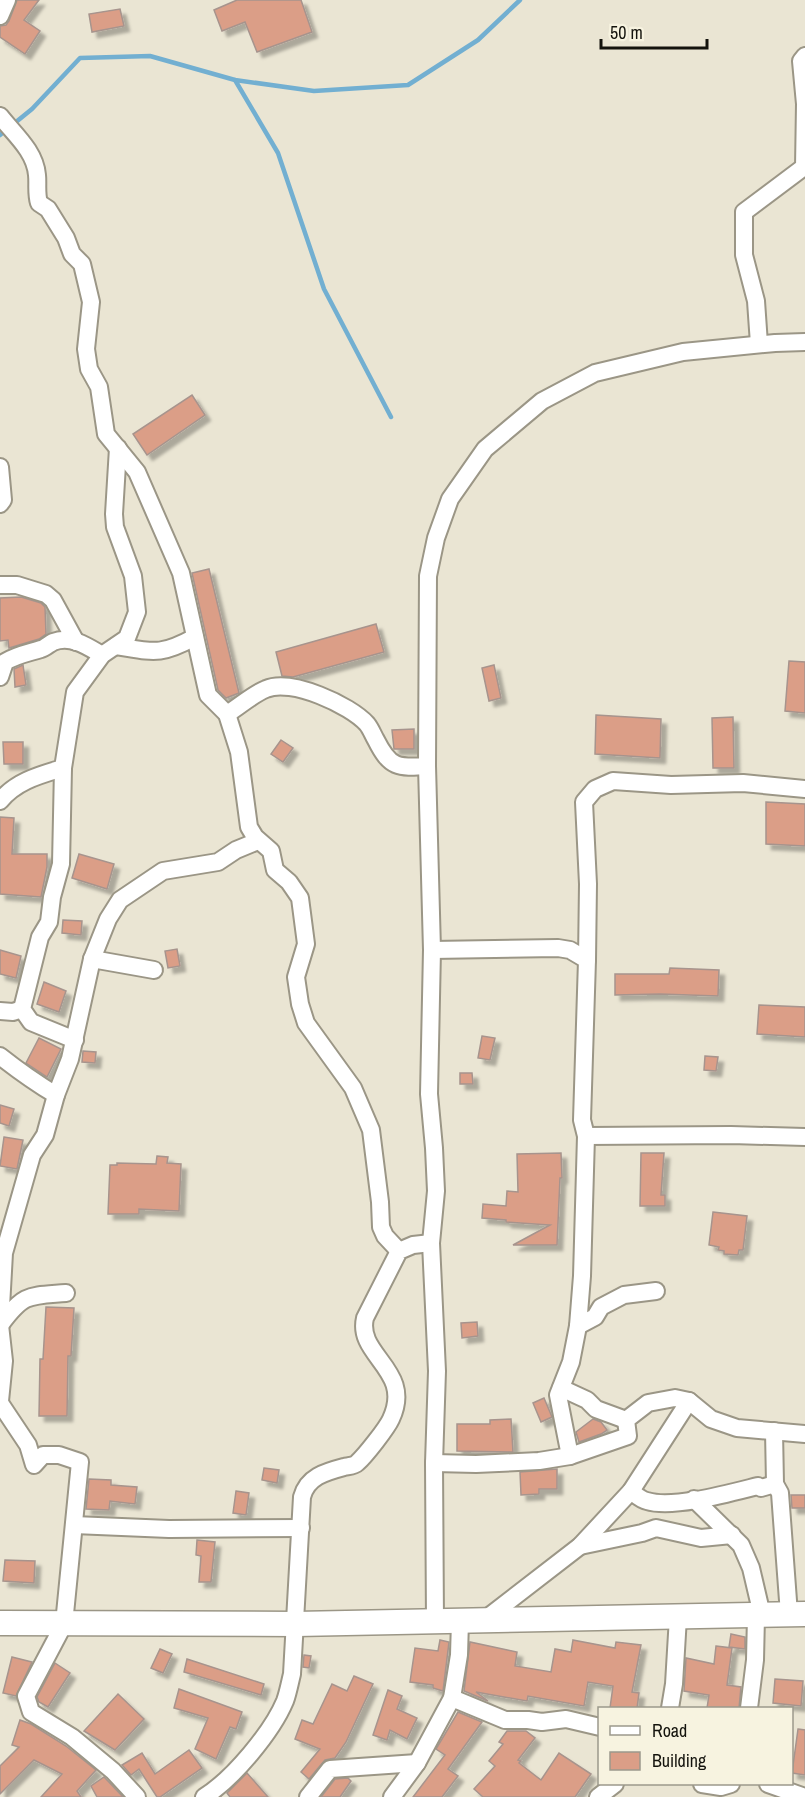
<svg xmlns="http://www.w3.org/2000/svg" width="805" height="1797" font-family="'Archivo Narrow',sans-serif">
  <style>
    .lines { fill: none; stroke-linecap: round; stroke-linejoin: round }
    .stream { stroke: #72afd1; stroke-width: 4.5 }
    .building { fill: #db9e87; stroke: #a7948d; stroke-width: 1.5; filter: url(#shadow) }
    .street-casing { stroke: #9b9686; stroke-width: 20 }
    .secondary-casing { stroke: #9b9686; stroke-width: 27 }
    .street { stroke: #fff; stroke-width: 16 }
    .secondary { stroke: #fff; stroke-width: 24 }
  </style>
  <defs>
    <filter id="shadow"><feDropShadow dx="5.5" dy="5.5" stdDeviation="1.5" flood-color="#0004"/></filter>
  </defs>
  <rect width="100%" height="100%" fill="#eae5d3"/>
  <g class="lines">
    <g class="stream">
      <path d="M235 80 278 153 324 289 391 417"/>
      <path d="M0 135 32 109 80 58 150 56 235 80 314 91 408 85 478 40 520 0"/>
    </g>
  </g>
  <g class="building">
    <path d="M17 0H39L24 20 40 31 25 54 0 37V26L6 25 9 21Z"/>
    <path d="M237 0H301L312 32 257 52 245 22 222 31 214 10Z"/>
    <path d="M120 9 124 26 92 32 89 14Z"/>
    <path d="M192 395 205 415 147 455 133 434Z"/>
    <path d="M209 569 239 693 226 698 218 690 192 573Z"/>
    <path d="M21 597 41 603 45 607 46 634 39 639 9 648 8 640 0 641V598Z"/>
    <path d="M376 624 384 652 293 677 282 676 276 652Z"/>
    <path d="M789 661 805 662V713L785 711Z"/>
    <path d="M23 665 26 685 15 687 14 669Z"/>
    <path d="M494 665 501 698 489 701 482 668Z"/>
    <path d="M596 715 661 719 660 758 595 754Z"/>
    <path d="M733 717 734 768H713L712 718Z"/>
    <path d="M414 729V749H394L392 730Z"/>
    <path d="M281 740 293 748 283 762 271 754Z"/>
    <path d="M3 742H23V764H4Z"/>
    <path d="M766 802 805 804V846L766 844Z"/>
    <path d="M0 817 14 818 12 854H47V867L41 897 0 894Z"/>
    <path d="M79 854 114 864 107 889 72 878Z"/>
    <path d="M63 920 82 921 81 935 62 933Z"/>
    <path d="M177 949 180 966 168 968 165 951Z"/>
    <path d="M0 950 21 956 16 978 0 974Z"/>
    <path d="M670 968 719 970 718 996 660 994 615 995V974H669Z"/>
    <path d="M44 982 66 991 59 1012 37 1004Z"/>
    <path d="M759 1005 805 1007V1037L757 1034Z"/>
    <path d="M482 1036 495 1038 490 1060 478 1058Z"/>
    <path d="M39 1038 61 1049 47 1077 26 1063Z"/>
    <path d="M83 1051 96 1052 95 1063 82 1062Z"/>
    <path d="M705 1056 718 1057 716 1071 704 1070Z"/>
    <path d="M460 1073H472L473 1084H460Z"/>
    <path d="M0 1105 14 1109 9 1126 0 1123Z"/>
    <path d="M4 1137 23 1140 17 1169 0 1166Z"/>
    <path d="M561 1153 562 1178H560L557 1245H513L550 1225 506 1222V1220L482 1218 483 1204 506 1206 507 1191 518 1192 517 1154Z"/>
    <path d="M641 1153H664L661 1195H665V1206H640Z"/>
    <path d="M157 1156 168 1157 167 1163 181 1164 179 1211 139 1209V1214H108L110 1165H117V1163L156 1164Z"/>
    <path d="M713 1212 747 1216 743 1250H739L738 1255 724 1254V1251L718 1250 719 1247 709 1245Z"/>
    <path d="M46 1307 74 1308 71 1356H68L67 1416H39L40 1359H43Z"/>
    <path d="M477 1322 478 1336 462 1338 461 1323Z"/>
    <path d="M544 1398 552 1417 541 1422 533 1403Z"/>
    <path d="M511 1419 513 1452 457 1451V1424H490V1420Z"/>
    <path d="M593 1419 601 1422 607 1430 601 1434 579 1442 576 1432Z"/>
    <path d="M264 1468 279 1470 277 1483 262 1480Z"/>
    <path d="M557 1469V1489H539V1494L521 1495 520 1472Z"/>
    <path d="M89 1479 111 1480V1485L137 1487 135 1504 110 1501 109 1510 86 1509Z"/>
    <path d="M236 1491 249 1493 246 1515 233 1513Z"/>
    <path d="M791 1495H805V1508H792Z"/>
    <path d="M197 1540 215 1542 211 1582H199L201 1556 196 1555Z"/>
    <path d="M5 1560 35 1561 34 1583 3 1581Z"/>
    <path d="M731 1634 745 1637V1649L729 1647Z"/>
    <path d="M440 1640 449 1642 443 1691 433 1688V1685L410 1682 415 1648 438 1651Z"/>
    <path d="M573 1640 615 1648 616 1642 641 1645 632 1692 639 1693 637 1708H610L613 1686 588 1682 584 1706 528 1696 527 1701 476 1692 488 1701 464 1691 470 1642 517 1652 515 1666 551 1672 555 1649 571 1652Z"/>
    <path d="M716 1646 732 1648 727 1685 741 1687 739 1708H707L709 1695 684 1691 686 1658 714 1664Z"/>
    <path d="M160 1649 172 1654 163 1673 151 1668Z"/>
    <path d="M304 1655 311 1656 309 1668 303 1667Z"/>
    <path d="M12 1657 32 1662 16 1696 3 1693Z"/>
    <path d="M187 1659 264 1684 261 1695 184 1672Z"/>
    <path d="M55 1663 70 1673 48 1707 39 1702 37 1697Z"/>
    <path d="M354 1676 373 1684 346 1742 335 1758 325 1760 309 1779 301 1772 320 1749 295 1739 302 1720 313 1724 332 1684 347 1691Z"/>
    <path d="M775 1679 803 1681 801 1706 773 1703Z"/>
    <path d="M179 1689 242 1712 236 1729 230 1727 216 1759 195 1749 208 1718 174 1708Z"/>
    <path d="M388 1690 402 1696 397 1709 417 1718 407 1739 390 1730 387 1740 373 1735Z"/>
    <path d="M118 1694 144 1719 115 1750 84 1731Z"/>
    <path d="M458 1712 482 1722 448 1769 458 1776 442 1797H413L445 1755 436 1749Z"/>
    <path d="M20 1720 31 1724 66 1746 96 1770 77 1791 81 1797H41L62 1774 34 1760 0 1794V1766L19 1747 12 1745Z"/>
    <path d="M798 1729 805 1730V1775L792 1773Z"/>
    <path d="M507 1731H526L535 1738 518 1760 521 1761 519 1763 541 1780 559 1753 591 1774 575 1797H483L474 1789 495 1766 489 1761 503 1744 499 1742Z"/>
    <path d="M189 1750 202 1768 160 1797H157L139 1769 131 1775 122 1765 142 1753 155 1774Z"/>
    <path d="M247 1773 268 1797H230L227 1793Z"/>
    <path d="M104 1777 106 1779 123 1797H97L91 1786Z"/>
    <path d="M348 1778 351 1781 340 1797H321L335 1779Z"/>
  </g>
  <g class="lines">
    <defs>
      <g id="street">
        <path d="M0 16 7 0"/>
        <path d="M0 116C14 134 35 151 37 175 38 184 36 193 39 203L48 209 66 238 72 254 82 264 91 302 86 349 89 369 99 387 106 434 137 472 181 573 208 695 227 714 239 752 249 827 255 837 271 851 275 870 289 882 300 898 306 944 296 977 300 1004 306 1023 353 1088 371 1130 380 1202 381 1227 385 1236 399 1251"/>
        <path d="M759 344 756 301 744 255V212L804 167 805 104 801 61 805 56"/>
        <path d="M0 467 3 500 0 504"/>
        <path d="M0 585H17L46 594 53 600 76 642"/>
        <path d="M116 646C154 652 160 656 195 637"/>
        <path d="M0 677 5 662C16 655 28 653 41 649 45 648 49 644 53 642 71 635 87 646 102 655"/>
        <path d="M227 714C240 706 253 694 266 689 291 678 350 705 367 724 371 729 373 735 376 740 390 768 398 768 427 766"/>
        <path d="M63 768 61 864 52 897 49 922 40 937 22 1009 31 1022 75 1040"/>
        <path d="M0 801C16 781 40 775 63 768L75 692 102 655 127 638 137 612 133 576 115 527 114 514 118 448"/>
        <path d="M432 950 558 948 570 950 587 960 582 1120 586 1136 582 1276 578 1326 571 1362 558 1395 570 1456"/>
        <path d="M92 959 154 970"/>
        <path d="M587 960 588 884 584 802 595 789 613 781 671 785 743 783 805 789"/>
        <path d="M0 1011 13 1012 22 1009"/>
        <path d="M0 1056C19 1071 36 1083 56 1095"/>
        <path d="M586 1136 731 1135 805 1137"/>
        <path d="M1 1324C24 1293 29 1296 66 1293"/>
        <path d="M578 1326 595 1317 601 1307 624 1295 656 1291"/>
        <path d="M561 1388 587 1400 596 1409 626 1420"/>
        <path d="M0 1401 4 1361 0 1325 4 1253 32 1155 45 1135 56 1095 70 1059 92 959 108 919 120 900 163 871 218 862 236 850 258 841"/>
        <path d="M0 1403 28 1445 34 1465 43 1455H59L80 1462 64 1624 26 1696 31 1712 72 1737 113 1771 137 1797"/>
        <path d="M774 1431 775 1484 780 1493 789 1614"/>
        <path d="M434 1463 476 1464 539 1461 570 1456 628 1436 626 1420 648 1403 675 1398 689 1401 711 1419 737 1428 805 1434"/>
        <path d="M631 1491C636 1495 641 1500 647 1501 673 1509 730 1493 758 1486L761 1488 775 1484"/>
        <path d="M694 1499 741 1545 751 1568 762 1615"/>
        <path d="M74 1525 169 1529 301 1528"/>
        <path d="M580 1546 642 1533 656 1528 701 1538 732 1535"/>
        <path d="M483 1621 580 1546 631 1491 689 1401"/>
        <path d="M435 1622 434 1463 437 1371 431 1243 436 1191 434 1148 429 1094 432 950 427 766 428 576 436 538 450 499 485 449 542 401 595 373 683 352 775 343 805 342"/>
        <path d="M452 1698 505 1720H528L542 1722 566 1719 600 1727"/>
        <path d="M670 1708 674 1684 678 1617"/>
        <path d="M749 1708 755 1660 756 1616"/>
        <path d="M702 1784 721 1787 731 1784"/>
        <path d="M768 1784 805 1797"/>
        <path d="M204 1797C233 1779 272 1732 285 1701 288 1693 290 1682 292 1674L302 1497C307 1477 325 1472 344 1467 349 1466 354 1466 357 1463 365 1456 387 1428 391 1419 414 1370 356 1356 365 1318L399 1251 413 1245 431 1243"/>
        <path d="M308 1797 330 1769 417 1763"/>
        <path d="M392 1797 417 1763 452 1698 459 1655 460 1621"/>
        <path d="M598 1797 615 1784"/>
      </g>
      <path id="secondary" d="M0 1623 296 1624 805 1614"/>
    </defs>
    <use href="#street" class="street-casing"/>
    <use href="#secondary" class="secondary-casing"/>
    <use href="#street" class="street"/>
    <use href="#secondary" class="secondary"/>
  </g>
  <rect x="598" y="1707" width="195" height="78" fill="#f7f3e0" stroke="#9c998c" stroke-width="1.5"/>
  <rect x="610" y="1726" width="30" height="9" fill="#ffffff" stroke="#9c998c" stroke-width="1.5"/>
  <text x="652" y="1737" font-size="18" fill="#14130d">Road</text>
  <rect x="610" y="1752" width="30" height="18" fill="#db9e87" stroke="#9c998c" stroke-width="1.5"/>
  <text x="652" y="1767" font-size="18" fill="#14130d">Building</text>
  <path d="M601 39v9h106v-9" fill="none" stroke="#14130d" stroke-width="3"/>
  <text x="610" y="39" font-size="18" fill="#14130d" stroke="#f7f3e0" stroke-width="4.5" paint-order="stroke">50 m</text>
</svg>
